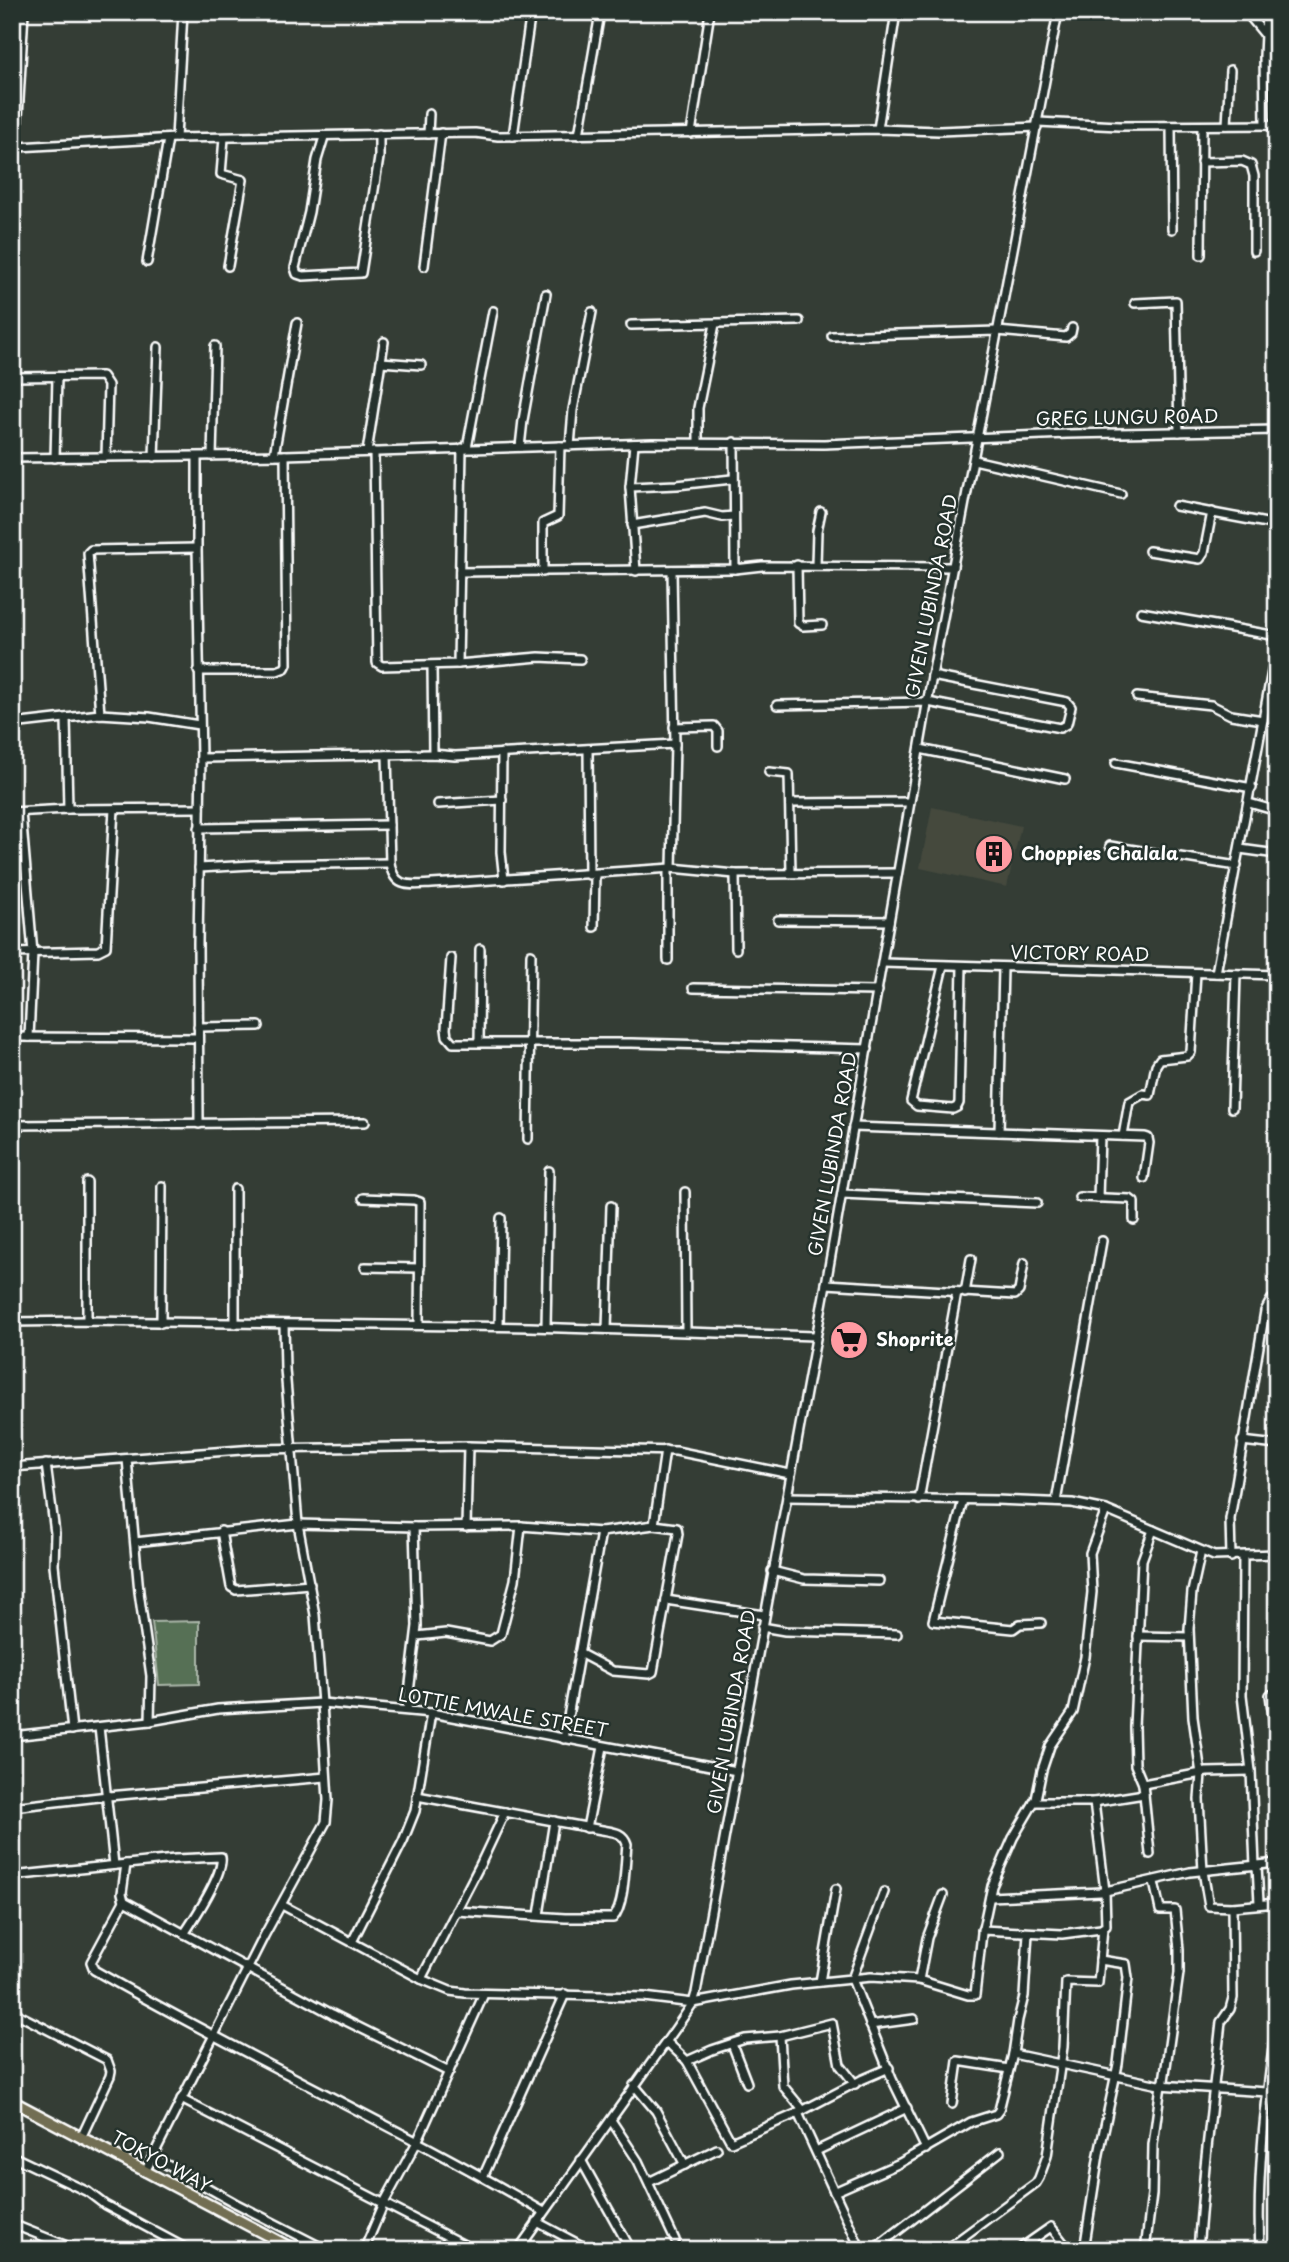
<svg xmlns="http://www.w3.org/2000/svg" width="1289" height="2262" font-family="'Playpen Sans',sans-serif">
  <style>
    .built { fill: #44493e }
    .pitch { fill: #576f54; stroke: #abb7aa; stroke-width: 2 }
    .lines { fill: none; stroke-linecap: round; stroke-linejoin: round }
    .minor-casing { stroke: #fff; stroke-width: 12 }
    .major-casing { stroke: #fff; stroke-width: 14 }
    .minor { stroke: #26332d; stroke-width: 7 }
    .major { stroke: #726e52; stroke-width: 9 }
    .labels { text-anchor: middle; stroke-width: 5; stroke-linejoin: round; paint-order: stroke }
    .street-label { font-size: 18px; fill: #fff; stroke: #26332d }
    .poi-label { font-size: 18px; font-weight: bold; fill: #fff; stroke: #26332d; text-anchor: start }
  </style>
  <rect width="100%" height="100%" fill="#343d35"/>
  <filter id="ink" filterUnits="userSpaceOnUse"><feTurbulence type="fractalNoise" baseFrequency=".0143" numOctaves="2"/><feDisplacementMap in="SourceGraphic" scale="14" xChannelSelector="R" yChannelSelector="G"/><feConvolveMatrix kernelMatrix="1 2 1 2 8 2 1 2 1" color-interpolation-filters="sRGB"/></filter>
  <g filter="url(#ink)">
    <path class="built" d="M932 807 1021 826 1007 887 920 868Z"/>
    <path class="pitch" d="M199 1621V1684L159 1685 152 1622Z"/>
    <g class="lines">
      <defs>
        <g id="minor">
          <path d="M1246 12 1265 35"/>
          <path d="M1038 122 1119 126 1277 125"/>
          <path d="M1227 125 1230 70"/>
          <path d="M1265 125 1264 56 1266 12"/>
          <path d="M1171 126 1172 229"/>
          <path d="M878 129 896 12"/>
          <path d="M691 133 710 12"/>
          <path d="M428 134 429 114"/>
          <path d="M579 135 599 19"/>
          <path d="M513 136 530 18"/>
          <path d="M324 137 317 160 309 212 295 268 297 274 303 276 361 273 379 158V134"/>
          <path d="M176 138 183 12"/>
          <path d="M224 138 221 174 243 180 228 266"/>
          <path d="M18 147 176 138 475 133 498 136 878 129 939 131 1037 127"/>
          <path d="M1201 162 1242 161 1251 165 1254 176V251"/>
          <path d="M12 223 24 12"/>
          <path d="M1201 255 1202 126"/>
          <path d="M147 262 168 139"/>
          <path d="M424 266 441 133"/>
          <path d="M1135 303 1176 301 1179 432"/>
          <path d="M631 325 799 321"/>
          <path d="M832 336 997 331 1066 337 1071 333 1072 328"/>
          <path d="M381 362 421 365"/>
          <path d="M12 377 102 376 108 385 106 457"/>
          <path d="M698 442V408L715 324"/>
          <path d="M734 442 735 569"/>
          <path d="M634 444 630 487 636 571"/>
          <path d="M570 446 573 410 592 312"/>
          <path d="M520 447 523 420 546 294"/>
          <path d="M467 448 493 311"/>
          <path d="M367 452 384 342"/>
          <path d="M374 452 377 663 382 666 458 664 462 448"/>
          <path d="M274 455 297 323"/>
          <path d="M212 456 215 346"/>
          <path d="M154 457 158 347"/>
          <path d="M197 457V548L201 758 198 943 199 1124"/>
          <path d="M12 458 285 455 652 443 824 444 1067 434 1277 430"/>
          <path d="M55 458 57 377"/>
          <path d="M974 460 1121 494"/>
          <path d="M630 487 677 485 732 479"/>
          <path d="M1176 506 1277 525"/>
          <path d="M632 525 705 513 722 517 734 516"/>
          <path d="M1149 551 1200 559 1204 553 1212 512"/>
          <path d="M797 565 798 623 803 626 822 625"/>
          <path d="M816 565 817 531 821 512"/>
          <path d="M672 570 675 744 672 868"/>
          <path d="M460 572 735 569 762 566 953 567"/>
          <path d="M543 572V523L558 516 560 446"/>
          <path d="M1141 612 1277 636"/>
          <path d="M458 664 539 657 580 659"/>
          <path d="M432 666 433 754"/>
          <path d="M198 671H277L285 668 287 664 285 455"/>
          <path d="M12 684 15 724"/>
          <path d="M1137 697 1211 705 1231 715 1263 720"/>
          <path d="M777 705 928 702 1060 728 1067 724 1071 707 1067 702 932 676"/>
          <path d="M100 714 88 553 91 550 197 548"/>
          <path d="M66 718 68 809"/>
          <path d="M12 724 100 714 149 717 199 725"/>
          <path d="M674 727 714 726 718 731V746"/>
          <path d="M588 749 589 875"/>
          <path d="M920 749 1065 779"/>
          <path d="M502 753 501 852 504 880"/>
          <path d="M387 755 390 863C394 889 410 885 432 884L672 868 735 874 897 873"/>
          <path d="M201 758 433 754 455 756 675 744"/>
          <path d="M1116 763 1252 788"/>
          <path d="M769 772 789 774 791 873"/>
          <path d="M790 803 909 802"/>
          <path d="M1249 803 1277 811"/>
          <path d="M438 804 502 800"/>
          <path d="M12 812 68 809 200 808"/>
          <path d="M21 812 33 953 29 1037"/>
          <path d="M199 828 389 825"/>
          <path d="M1110 846 1237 866"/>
          <path d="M1240 849 1277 854"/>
          <path d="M199 868 252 865 390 863"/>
          <path d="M735 874 736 949"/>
          <path d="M778 920 889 921"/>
          <path d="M594 927 595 874"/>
          <path d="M12 953 98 951 106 947 114 809"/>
          <path d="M451 958 446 1029 447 1036 453 1043H631L868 1049"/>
          <path d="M668 960V869"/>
          <path d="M883 963 1277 975"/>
          <path d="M943 966 911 1101 917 1106 953 1109 957 1107 959 1103 962 966"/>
          <path d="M1216 973 1277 644"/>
          <path d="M693 988 878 991"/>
          <path d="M198 1027 259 1026"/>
          <path d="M12 1037 198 1038"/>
          <path d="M479 1043 480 949"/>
          <path d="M1232 1108 1236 974"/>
          <path d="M12 1125 365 1122"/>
          <path d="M853 1127 1145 1137 1148 1138 1149 1143 1144 1178"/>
          <path d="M999 1132 1003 968"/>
          <path d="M1123 1136 1129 1102 1143 1094 1150 1095 1156 1065 1160 1059 1187 1056 1191 1052 1196 973"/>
          <path d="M528 1139 531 954"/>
          <path d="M235 1189V1324"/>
          <path d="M685 1192 686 1331"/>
          <path d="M842 1194 1037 1203"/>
          <path d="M1079 1197 1130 1199 1134 1202V1220"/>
          <path d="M363 1198 414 1200 420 1202 419 1325"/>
          <path d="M1098 1198 1100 1136"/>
          <path d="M365 1267 420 1268"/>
          <path d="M826 1284 1015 1295 1019 1291 1024 1263"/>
          <path d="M965 1293 971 1259"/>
          <path d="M87 1321V1182"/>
          <path d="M12 1322 87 1321 530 1327 815 1336"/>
          <path d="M161 1323 162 1186"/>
          <path d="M499 1326 501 1218"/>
          <path d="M546 1327 549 1171"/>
          <path d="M607 1329 611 1206"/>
          <path d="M1242 1441 1277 1445"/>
          <path d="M127 1459 139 1592 151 1676 150 1721"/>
          <path d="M46 1464 55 1533 54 1565 72 1730"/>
          <path d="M12 1467 255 1449 468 1446 676 1451 790 1474"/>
          <path d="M787 1497 996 1500 1072 1503 1106 1510 1214 1556 1277 1554"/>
          <path d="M919 1500 957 1292"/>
          <path d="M963 1500 933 1621 1013 1629 1020 1624 1041 1623"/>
          <path d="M1056 1502 1102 1241"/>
          <path d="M654 1525 665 1450"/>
          <path d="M466 1527 468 1446"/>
          <path d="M221 1531 231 1587 236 1590 310 1584"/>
          <path d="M135 1542 298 1524 414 1527 521 1526 601 1532 654 1525 677 1528 678 1534 653 1672 649 1674 613 1671 579 1653"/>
          <path d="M1201 1551 1192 1592 1189 1629 1193 1717 1201 1774 1199 1799 1203 1871 1209 1906 1232 1907"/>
          <path d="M1243 1556 1242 1695 1251 1771 1255 1866"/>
          <path d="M1231 1557 1230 1519 1265 1311 1271 1300 1277 1302"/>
          <path d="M772 1571 804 1579 879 1581"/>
          <path d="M666 1600 764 1615"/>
          <path d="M762 1627 785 1631 897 1634"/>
          <path d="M417 1636 446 1633 490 1641 501 1634 515 1580 521 1526"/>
          <path d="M1138 1636 1189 1637"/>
          <path d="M1277 1694 1270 1695 1277 1747"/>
          <path d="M407 1709 417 1626 414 1527"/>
          <path d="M99 1727 114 1865"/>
          <path d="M12 1736 150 1721 218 1709 322 1703 431 1713 737 1771"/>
          <path d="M564 1739 601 1532"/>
          <path d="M1143 1784 1207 1772 1251 1771"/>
          <path d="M1144 1794 1150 1854"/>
          <path d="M417 1796 602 1830C613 1832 623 1832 627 1844 625 1862 625 1906 613 1918H565L456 1911"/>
          <path d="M1034 1802H1094L1144 1794 1143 1784 1135 1765 1134 1727 1142 1560 1153 1530"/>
          <path d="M12 1807 108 1796 326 1777"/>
          <path d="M587 1828 603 1747"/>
          <path d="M126 1864 122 1893 124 1901 91 1962 94 1970C242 2055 397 2126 544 2212"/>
          <path d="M1257 1865 1259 1903"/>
          <path d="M12 1876 175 1859 221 1857C224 1873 194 1919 184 1934"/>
          <path d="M884 1892 852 1979 892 2079 926 2149"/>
          <path d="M990 1897 1101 1892 1190 1872 1277 1863"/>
          <path d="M124 1901 332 2014 449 2072"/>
          <path d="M282 1905 421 1979 450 1991 465 1993 644 1997 693 2003 791 1985 871 1977 919 1980 968 1995H975L982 1933 992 1886 1013 1838 1036 1799 1042 1770 1050 1746 1073 1712 1085 1657 1092 1592 1090 1553 1106 1510"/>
          <path d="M539 1915 554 1821"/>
          <path d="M982 1930 1062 1934 1101 1929 1106 1926 1105 1891 1094 1802"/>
          <path d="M352 1942 403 1841 415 1811 431 1713"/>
          <path d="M421 1979 481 1863 505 1812"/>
          <path d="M919 1980 927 1938 943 1895"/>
          <path d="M820 1982 836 1889"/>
          <path d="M12 2006 19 2015 107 2060 111 2071 110 2076 81 2138"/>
          <path d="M870 2025 914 2019"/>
          <path d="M780 2036 783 2086 802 2109"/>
          <path d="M667 2042 687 2061 731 2142 798 2113 861 2080 889 2068"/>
          <path d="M732 2044 747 2083"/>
          <path d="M1013 2054 1159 2085 1267 2092"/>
          <path d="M687 2061 712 2050 745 2039 780 2036 832 2023 840 2065 855 2084"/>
          <path d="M634 2085 656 2111 685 2165"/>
          <path d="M181 2099 474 2250"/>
          <path d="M952 2104 958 2061 1009 2069"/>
          <path d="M798 2113 861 2250"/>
          <path d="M611 2120 638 2161 675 2240"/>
          <path d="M816 2151 907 2108"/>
          <path d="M12 2156 88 2192 105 2205 189 2250"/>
          <path d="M153 2157 235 2203 327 2250"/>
          <path d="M581 2160 631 2250"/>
          <path d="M145 2172 264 1936 326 1822 328 1800 322 1703 315 1615 298 1524 285 1369 284 1324"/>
          <path d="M483 2177 565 1994"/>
          <path d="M649 2182 717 2149"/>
          <path d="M834 2192 900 2163 971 2122 996 2114 999 2110 1013 2054 1018 2020 1024 1996 1028 1933"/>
          <path d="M537 2222 590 2250"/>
          <path d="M12 2224 77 2250"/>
          <path d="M364 2250 384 2203 417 2142 484 1994"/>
          <path d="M518 2250 676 2028 693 2003 696 1993 826 1284 932 676 1058 12"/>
          <path d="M873 2250 1000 2152"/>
          <path d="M945 2250 1036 2183 1039 2178 1047 2156 1063 2047 1066 1982 1098 1983 1103 1928"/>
          <path d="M1018 2250 1051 2227 1069 2250"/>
          <path d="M1084 2250 1099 2154 1118 2064 1128 1978 1126 1964 1100 1960"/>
          <path d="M1145 2250 1152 2194 1153 2145 1161 2085 1164 2081 1179 1973V1949L1175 1910H1160L1154 1882"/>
          <path d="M1198 2250 1205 2166 1221 2022 1230 2009 1233 1998 1232 1907 1277 1903"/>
          <path d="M1260 2250C1256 2171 1267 2094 1277 2017"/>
        </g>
        <path id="major" d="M12 2101 295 2250"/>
      </defs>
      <use href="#minor" class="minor-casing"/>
      <use href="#major" class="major-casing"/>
      <use href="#minor" class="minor"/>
      <use href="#major" class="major"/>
    </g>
  </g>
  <defs>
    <symbol id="building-disc" viewBox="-11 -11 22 22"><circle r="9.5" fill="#ff9aa2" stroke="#26332d"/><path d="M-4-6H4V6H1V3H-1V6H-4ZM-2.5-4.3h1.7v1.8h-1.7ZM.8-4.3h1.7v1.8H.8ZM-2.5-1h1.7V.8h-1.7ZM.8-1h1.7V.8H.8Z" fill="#111"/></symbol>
    <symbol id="supermarket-disc" viewBox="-11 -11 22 22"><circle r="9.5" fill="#ff9aa2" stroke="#26332d"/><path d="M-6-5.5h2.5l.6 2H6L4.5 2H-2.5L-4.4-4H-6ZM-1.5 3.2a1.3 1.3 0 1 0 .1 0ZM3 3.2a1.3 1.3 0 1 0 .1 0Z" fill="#111"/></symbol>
  </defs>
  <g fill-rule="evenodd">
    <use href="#building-disc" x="972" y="832" width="44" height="44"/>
    <use href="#supermarket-disc" x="827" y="1318" width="44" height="44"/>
  </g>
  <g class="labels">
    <g class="street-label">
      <text transform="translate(1127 418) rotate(-1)" y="6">GREG LUNGU ROAD</text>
      <text transform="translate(932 596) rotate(-79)" y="6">GIVEN LUBINDA ROAD</text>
      <text transform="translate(1080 954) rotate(1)" y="6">VICTORY ROAD</text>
      <text transform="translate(833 1154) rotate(-80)" y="6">GIVEN LUBINDA ROAD</text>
      <text transform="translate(732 1712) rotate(-80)" y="6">GIVEN LUBINDA ROAD</text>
      <text transform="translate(503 1713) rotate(10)" y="6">LOTTIE MWALE STREET</text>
      <text transform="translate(161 2162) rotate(28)" y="6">TOKYO WAY</text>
    </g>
    <g class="poi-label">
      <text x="1021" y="860">Choppies Chalala</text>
      <text x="876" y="1346">Shoprite</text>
    </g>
  </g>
  <rect width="1289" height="2262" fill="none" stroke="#26332d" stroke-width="42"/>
  <rect x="21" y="21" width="1247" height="2220" fill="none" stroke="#fff" stroke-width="2.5" filter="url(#ink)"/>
</svg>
